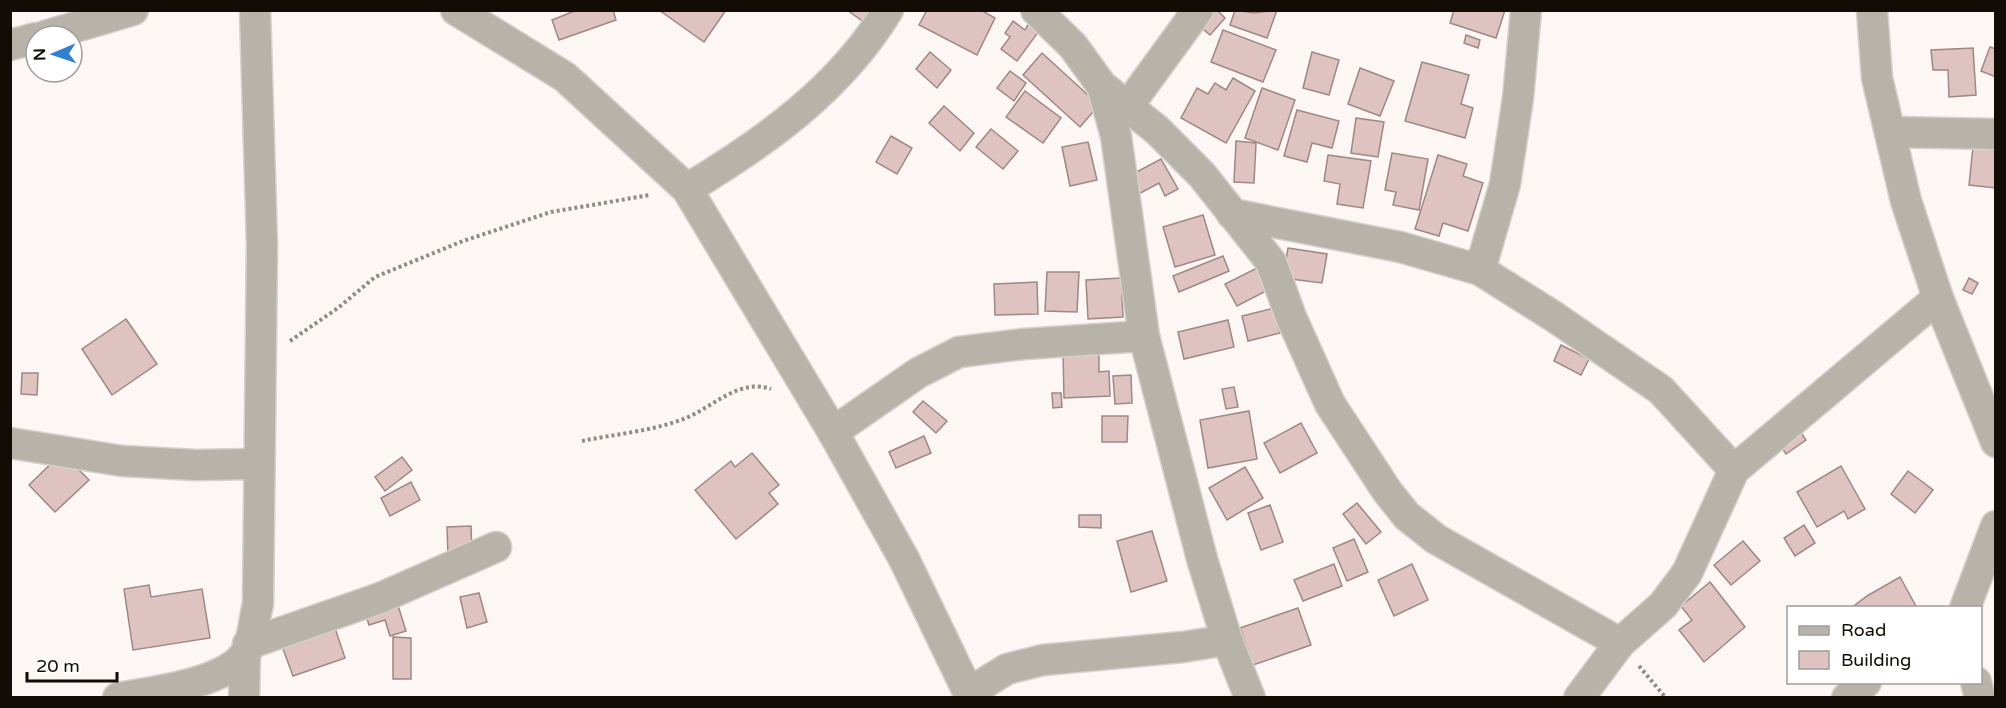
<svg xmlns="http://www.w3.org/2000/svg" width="2006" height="708" font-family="'Varela Round',sans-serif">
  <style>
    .building { fill: #dec3c1; stroke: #a08785; stroke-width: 1.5 }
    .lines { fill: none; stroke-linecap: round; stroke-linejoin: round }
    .minor-casing { stroke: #d7d1ce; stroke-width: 33 }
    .path { stroke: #918b87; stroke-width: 4; stroke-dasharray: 3 3; stroke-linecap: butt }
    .minor { stroke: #b7b3a9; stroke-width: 30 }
  </style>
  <rect width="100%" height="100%" fill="#fcf7f4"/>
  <g class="building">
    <path d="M577 10H613L616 20 559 40 552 20Z"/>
    <path d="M659 10H726L704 42Z"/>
    <path d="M847 10H873L865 23Z"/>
    <path d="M927 10H981L995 18 977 55 919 25Z"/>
    <path d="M1207 10H1217L1225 18 1210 35 1197 24Z"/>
    <path d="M1235 10 1254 13 1277 10 1267 38 1230 25Z"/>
    <path d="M1454 10H1505L1496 38 1450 23Z"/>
    <path d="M1013 21 1025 30 1029 23 1039 31 1017 61 1001 49 1010 37 1005 33Z"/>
    <path d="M1223 30 1276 50 1263 82 1211 62Z"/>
    <path d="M1466 35 1480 40 1478 48 1464 43Z"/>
    <path d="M1990 47 1996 49V77L1981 71Z"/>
    <path d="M1973 48 1976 95 1949 97 1948 70H1933L1931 50Z"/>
    <path d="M930 52 951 70 937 88 916 69Z"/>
    <path d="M1312 52 1339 60 1329 95 1303 88Z"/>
    <path d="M1042 53 1099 105 1080 127 1023 75Z"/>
    <path d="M1422 62 1469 75 1461 104 1473 108 1465 138 1405 121Z"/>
    <path d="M1360 68 1394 81 1380 116 1348 104Z"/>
    <path d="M1010 71 1026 83 1014 101 997 88Z"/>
    <path d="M1233 78 1255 91 1226 143 1181 118 1197 88 1208 94 1215 83 1226 90Z"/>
    <path d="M1262 88 1295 100 1278 150 1245 138Z"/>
    <path d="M1025 91 1061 118 1043 143 1006 117Z"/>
    <path d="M944 106 974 133 960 151 929 123Z"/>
    <path d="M1297 110 1339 121 1332 148 1312 143 1307 162 1284 156Z"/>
    <path d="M1356 118 1384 122 1378 157 1351 153Z"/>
    <path d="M991 129 1018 151 1003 169 976 147Z"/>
    <path d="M891 136 912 148 897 174 876 162Z"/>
    <path d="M1236 141 1256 143 1254 183 1234 182Z"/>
    <path d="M1088 142 1097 180 1070 186 1062 147Z"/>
    <path d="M1973 147 1996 150V188L1969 185Z"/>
    <path d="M1392 153 1428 159 1419 210 1393 205 1396 192 1385 190Z"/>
    <path d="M1328 155 1371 161 1363 208 1337 204 1340 184 1324 181Z"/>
    <path d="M1438 155 1467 164 1463 176 1483 183 1468 231 1443 223 1439 236 1415 229Z"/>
    <path d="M1161 159 1178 189 1165 196 1159 183 1135 196 1125 178Z"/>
    <path d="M1203 215 1215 255 1175 267 1163 227Z"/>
    <path d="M1288 248 1327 254 1322 283 1283 278Z"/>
    <path d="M1223 256 1229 271 1179 292 1173 276Z"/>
    <path d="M1257 268 1268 290 1237 306 1225 284Z"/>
    <path d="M1047 272H1079L1077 312 1045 311Z"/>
    <path d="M1121 278 1123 317 1088 319 1086 280Z"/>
    <path d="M1969 278 1978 283 1972 294 1963 290Z"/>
    <path d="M1037 282 1038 314 995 315 994 284Z"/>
    <path d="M1274 308 1280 333 1248 341 1242 316Z"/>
    <path d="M126 319 157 364 112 395 82 349Z"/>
    <path d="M1228 320 1234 347 1184 359 1178 332Z"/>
    <path d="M1561 345 1589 359 1581 375 1554 361Z"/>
    <path d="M1099 352V372L1109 371 1110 396 1064 398 1063 353Z"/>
    <path d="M22 373H38L37 395 21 394Z"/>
    <path d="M1131 375 1132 403 1115 404 1113 376Z"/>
    <path d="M1234 387 1238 407 1226 409 1222 389Z"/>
    <path d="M1052 393H1061L1062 407 1053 408Z"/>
    <path d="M923 401 947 421 936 433 913 412Z"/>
    <path d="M1249 411 1257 459 1208 468 1200 420Z"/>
    <path d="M1102 416H1128L1127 442H1102Z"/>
    <path d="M1301 423 1317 453 1280 473 1264 443Z"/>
    <path d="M1796 425 1806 440 1786 454 1776 439Z"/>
    <path d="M924 436 931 453 896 468 889 452Z"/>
    <path d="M62 453 89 480 55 512 29 485Z"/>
    <path d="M752 453 779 485 769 493 778 504 736 539 695 490 731 461 735 467Z"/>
    <path d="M402 457 412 470 385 491 375 477Z"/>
    <path d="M1841 466 1865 509 1848 519 1844 511 1817 527 1797 492Z"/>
    <path d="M1245 467 1263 498 1227 520 1209 488Z"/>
    <path d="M1908 471 1933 490 1915 513 1891 494Z"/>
    <path d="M411 482 420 500 390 516 381 498Z"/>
    <path d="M1357 503 1381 532 1366 544 1343 514Z"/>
    <path d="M1270 505 1283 542 1261 550 1248 513Z"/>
    <path d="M1079 515H1101V528L1079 527Z"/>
    <path d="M1804 525 1815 543 1795 556 1784 538Z"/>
    <path d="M471 526 472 555 448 557 447 527Z"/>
    <path d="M1152 531 1167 581 1131 592 1117 541Z"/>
    <path d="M1354 539 1368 572 1347 581 1333 548Z"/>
    <path d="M1743 541 1760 561 1731 585 1714 565Z"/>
    <path d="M1334 564 1342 586 1303 601 1294 580Z"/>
    <path d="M1412 564 1428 600 1394 616 1378 580Z"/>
    <path d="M1900 577 1917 608H1851L1867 596Z"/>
    <path d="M1710 582 1745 627 1704 662 1679 630 1692 620 1681 606Z"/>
    <path d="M149 585 151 597 202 589 210 638 133 650 124 589Z"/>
    <path d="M479 593 487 622 467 628 460 597Z"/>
    <path d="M396 599 406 631 390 636 385 620 369 625 364 609Z"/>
    <path d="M1298 608 1311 645 1253 665 1240 628Z"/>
    <path d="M335 628 345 658 293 676 282 646Z"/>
    <path d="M393 637 411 638V679H393Z"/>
  </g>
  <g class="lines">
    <defs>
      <g id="minor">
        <path d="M456 10 565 77 687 189 833 432 904 559 971 698"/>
        <path d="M1036 10 1073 46 1102 86 1116 136 1144 336 1202 559 1227 640 1250 698"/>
        <path d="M1872 10 1877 78 1906 201 1938 298 1996 442"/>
        <path d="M45 36 133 10"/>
        <path d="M10 45 36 38"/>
        <path d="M1102 86 1157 130 1202 175 1271 262 1291 317 1330 404 1387 491 1407 516 1436 539 1620 643"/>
        <path d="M1128 106 1198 10"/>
        <path d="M1890 132 1996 134"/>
        <path d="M687 189C765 142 840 89 888 10"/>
        <path d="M1232 214 1400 247 1480 270 1553 316 1661 390 1734 470"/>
        <path d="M1480 270 1505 184 1518 98 1526 10"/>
        <path d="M833 432 918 373 959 352 1024 344 1144 336"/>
        <path d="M10 443 122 461 196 465 259 464"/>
        <path d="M1965 608 1996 526"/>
        <path d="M248 644 380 598 496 547"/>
        <path d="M1976 682 1980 698"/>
        <path d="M970 692 1007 669 1043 660 1183 647 1227 640"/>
        <path d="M118 698C151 692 224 684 245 654 253 642 254 619 258 604L262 245 255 10"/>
        <path d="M244 698 245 654"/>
        <path d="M1579 698 1620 643 1663 605 1687 573 1734 470 1938 298"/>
        <path d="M1847 698 1866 682"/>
      </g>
    </defs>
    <use href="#minor" class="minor-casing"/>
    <g class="path">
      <path d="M290 341 338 308 375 277 463 241 551 212 650 195"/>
      <path d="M582 441C615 434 654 431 686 418 713 407 739 378 771 389"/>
      <path d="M1639 666 1666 698"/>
    </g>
    <use href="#minor" class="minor"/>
  </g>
  <rect width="2006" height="708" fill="none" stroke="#120b06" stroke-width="24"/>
  <rect x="1787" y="606" width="195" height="78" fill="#ffffff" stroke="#a09d9b" stroke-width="1.5"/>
  <rect x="1799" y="626" width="30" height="9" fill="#b7b3a9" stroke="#a09d9b" stroke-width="1.5"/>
  <text x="1841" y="636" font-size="18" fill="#120b06">Road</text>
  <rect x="1799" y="651" width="30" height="18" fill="#dec3c1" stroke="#a09d9b" stroke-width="1.5"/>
  <text x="1841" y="666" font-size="18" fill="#120b06">Building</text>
  <g transform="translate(54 54) rotate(268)"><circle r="28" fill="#ffffff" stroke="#a09d9b" stroke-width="1.5"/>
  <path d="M0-4.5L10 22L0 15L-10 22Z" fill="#3080cf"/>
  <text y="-9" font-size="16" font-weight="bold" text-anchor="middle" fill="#120b06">N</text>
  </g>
  <path d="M27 672v9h90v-9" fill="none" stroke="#120b06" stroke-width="3"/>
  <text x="36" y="672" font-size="18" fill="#120b06" stroke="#ffffff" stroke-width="4.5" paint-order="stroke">20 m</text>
</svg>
